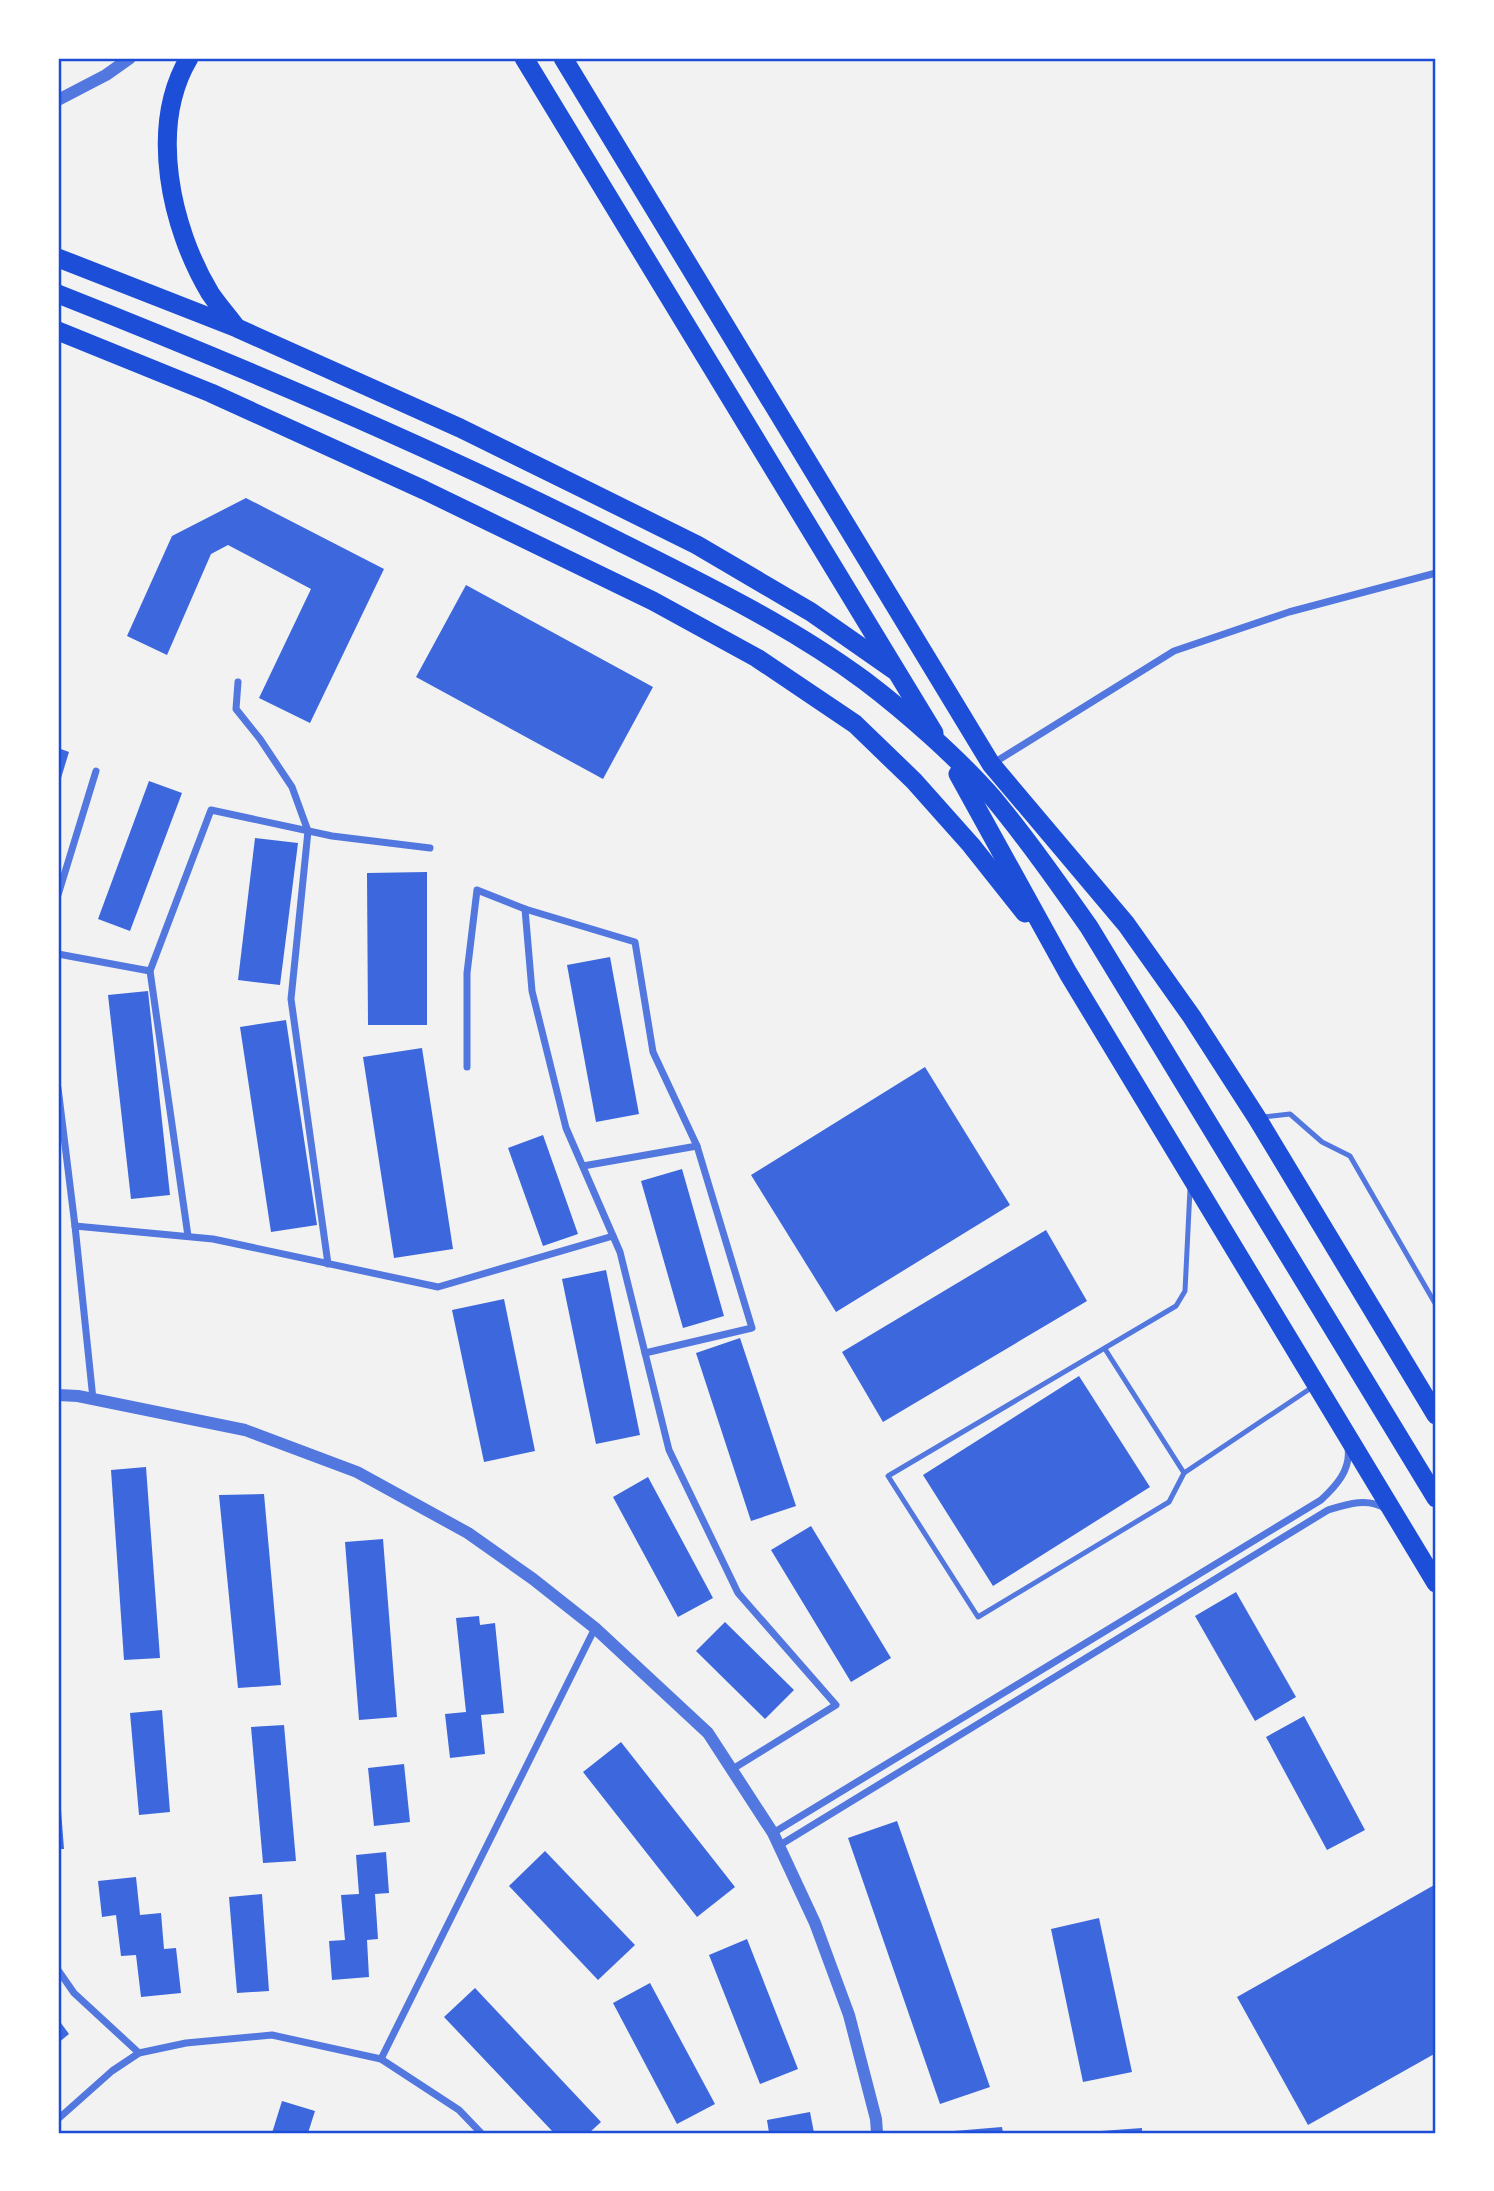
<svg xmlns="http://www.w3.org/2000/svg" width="1494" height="2191" font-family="'Fira Sans',sans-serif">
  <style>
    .building { fill: #3d67dc }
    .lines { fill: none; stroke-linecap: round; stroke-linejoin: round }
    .service { stroke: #5277de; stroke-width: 5 }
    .minor { stroke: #5277de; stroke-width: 7 }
    .tertiary { stroke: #5277de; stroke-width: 12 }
    .trunk { stroke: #1d4ed8; stroke-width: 19 }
    .neatline { fill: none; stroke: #1d4ed8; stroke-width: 2.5 }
  </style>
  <rect width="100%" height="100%" fill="#f2f2f2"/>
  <g class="building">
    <path d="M246 498 384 569 310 723 259 698 311 589 228 545 211 554 167 655 127 636 172 536Z"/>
    <path d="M466 585 653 687 603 779 416 677Z"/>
    <path d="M58 748 69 752 58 788Z"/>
    <path d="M149 781 182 793 130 931 98 919Z"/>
    <path d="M255 838 298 843 280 985 238 980Z"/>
    <path d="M427 872V1025H368L367 873Z"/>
    <path d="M610 957 639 1114 596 1122 567 965Z"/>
    <path d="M148 991 170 1195 131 1199 108 995Z"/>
    <path d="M286 1020 317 1225 271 1232 240 1027Z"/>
    <path d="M422 1048 453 1249 394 1258 363 1057Z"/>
    <path d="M925 1067 1010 1205 836 1312 751 1175Z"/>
    <path d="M543 1135 578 1234 543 1246 508 1148Z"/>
    <path d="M682 1169 724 1316 683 1328 641 1181Z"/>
    <path d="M1046 1230 1087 1301 883 1422 842 1352Z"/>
    <path d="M606 1270 640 1435 596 1444 562 1279Z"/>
    <path d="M504 1299 535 1451 484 1462 452 1310Z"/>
    <path d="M740 1338 796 1506 751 1521 696 1353Z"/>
    <path d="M1079 1376 1150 1487 993 1586 923 1475Z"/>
    <path d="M146 1467 160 1658 124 1660 111 1470Z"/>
    <path d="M648 1477 713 1598 678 1617 613 1497Z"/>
    <path d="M264 1494 281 1685 238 1688 219 1495Z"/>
    <path d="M811 1526 891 1658 851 1682 771 1550Z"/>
    <path d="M383 1539 397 1717 359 1720 345 1542Z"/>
    <path d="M1236 1592 1296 1697 1255 1721 1195 1616Z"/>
    <path d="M479 1616 480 1625 495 1623 504 1713 481 1715 485 1754 450 1758 445 1714 466 1712 456 1618Z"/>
    <path d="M725 1622 794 1690 765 1719 696 1651Z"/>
    <path d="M162 1710 170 1812 139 1815 130 1713Z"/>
    <path d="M1304 1716 1365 1830 1327 1850 1266 1737Z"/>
    <path d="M284 1725 296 1861 263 1863 251 1727Z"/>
    <path d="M621 1742 735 1887 697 1917 583 1772Z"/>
    <path d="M404 1764 410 1822 374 1826 368 1768Z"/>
    <path d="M58 1797H60L64 1849H58Z"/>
    <path d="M897 1821 990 2087 940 2104 848 1838Z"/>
    <path d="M545 1851 635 1945 598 1980 509 1886Z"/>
    <path d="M386 1852 389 1893 375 1894 378 1939 367 1940 369 1977 332 1980 329 1941 345 1940 341 1895 359 1894 356 1855Z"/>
    <path d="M136 1877 140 1915 161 1913 164 1949 176 1948 181 1993 141 1997 136 1955 121 1956 116 1915 102 1917 98 1881Z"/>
    <path d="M1436 1884V2053L1308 2125 1237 1997Z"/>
    <path d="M262 1894 269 1991 237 1993 229 1897Z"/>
    <path d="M1099 1918 1132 2072 1083 2082 1051 1929Z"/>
    <path d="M747 1939 798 2069 760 2084 709 1955Z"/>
    <path d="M650 1983 715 2104 677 2124 613 2003Z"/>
    <path d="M475 1988 601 2122 589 2133H554L444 2017Z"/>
    <path d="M58 2019 69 2034 58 2043Z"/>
    <path d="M282 2101 315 2111 308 2133H272Z"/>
    <path d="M810 2112 814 2133H769L767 2120Z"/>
    <path d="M1002 2127 1003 2133H955L954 2131Z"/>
    <path d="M1142 2128V2133H1102L1101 2131Z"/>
  </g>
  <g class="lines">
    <g class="service">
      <path d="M1263 1117 1290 1114 1322 1142 1350 1156 1436 1305"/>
      <path d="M1105 1349 1184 1473 1314 1386"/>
      <path d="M1184 1473 1169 1502 978 1617 888 1476 1176 1306 1185 1291 1190 1189"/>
    </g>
    <g class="minor">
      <path d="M238 682 236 709 260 739 292 787 308 831 291 999 328 1264"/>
      <path d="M992 764 1174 651 1289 612 1436 573"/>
      <path d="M58 895 96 771"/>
      <path d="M525 909 532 991 566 1128 620 1252 669 1450 738 1593 836 1705 731 1770"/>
      <path d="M58 954 150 971"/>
      <path d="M467 1067V973L477 890 525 909 635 942 653 1052 697 1146 752 1328 645 1353"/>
      <path d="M58 1088 75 1226 93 1399"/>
      <path d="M583 1166 697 1146"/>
      <path d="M75 1226 213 1239 438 1287 613 1236"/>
      <path d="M188 1236 150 971 211 810 332 836 430 848"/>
      <path d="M773 1833 1321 1500C1336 1486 1351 1470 1348 1448"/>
      <path d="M780 1845 1328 1510C1347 1504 1368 1497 1386 1509"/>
      <path d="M58 1970 74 1993 139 2053"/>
      <path d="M381 2059 595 1628"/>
      <path d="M58 2119 112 2071 139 2053 186 2043 272 2035 381 2059 459 2110 481 2133"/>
    </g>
    <g class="tertiary">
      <path d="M58 100 106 75 130 58"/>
      <path d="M58 1395 78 1396 245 1430 357 1472 468 1533 533 1579 595 1628 708 1733 773 1833 815 1923 849 2015 876 2119 877 2133"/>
    </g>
    <g class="trunk">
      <path d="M189 58C148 127 171 228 210 293 218 305 228 316 236 327"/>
      <path d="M524 58 934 733"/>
      <path d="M563 58 991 764 1126 924 1192 1017 1257 1118 1436 1415"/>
      <path d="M58 258 237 328 460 428 588 491 697 545 811 612 894 670"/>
      <path d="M58 294C248 369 436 449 618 541 702 583 789 625 865 681 906 712 959 759 993 798 1027 839 1058 883 1089 927L1436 1498"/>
      <path d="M58 331 211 393 424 490 653 601 757 658 855 724 914 781 971 845 1025 913"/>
      <path d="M958 774 1068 973 1436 1583"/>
    </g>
  </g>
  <rect width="1494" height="2191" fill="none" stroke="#ffffff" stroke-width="119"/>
  <rect x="60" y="60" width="1374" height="2072" class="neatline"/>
</svg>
